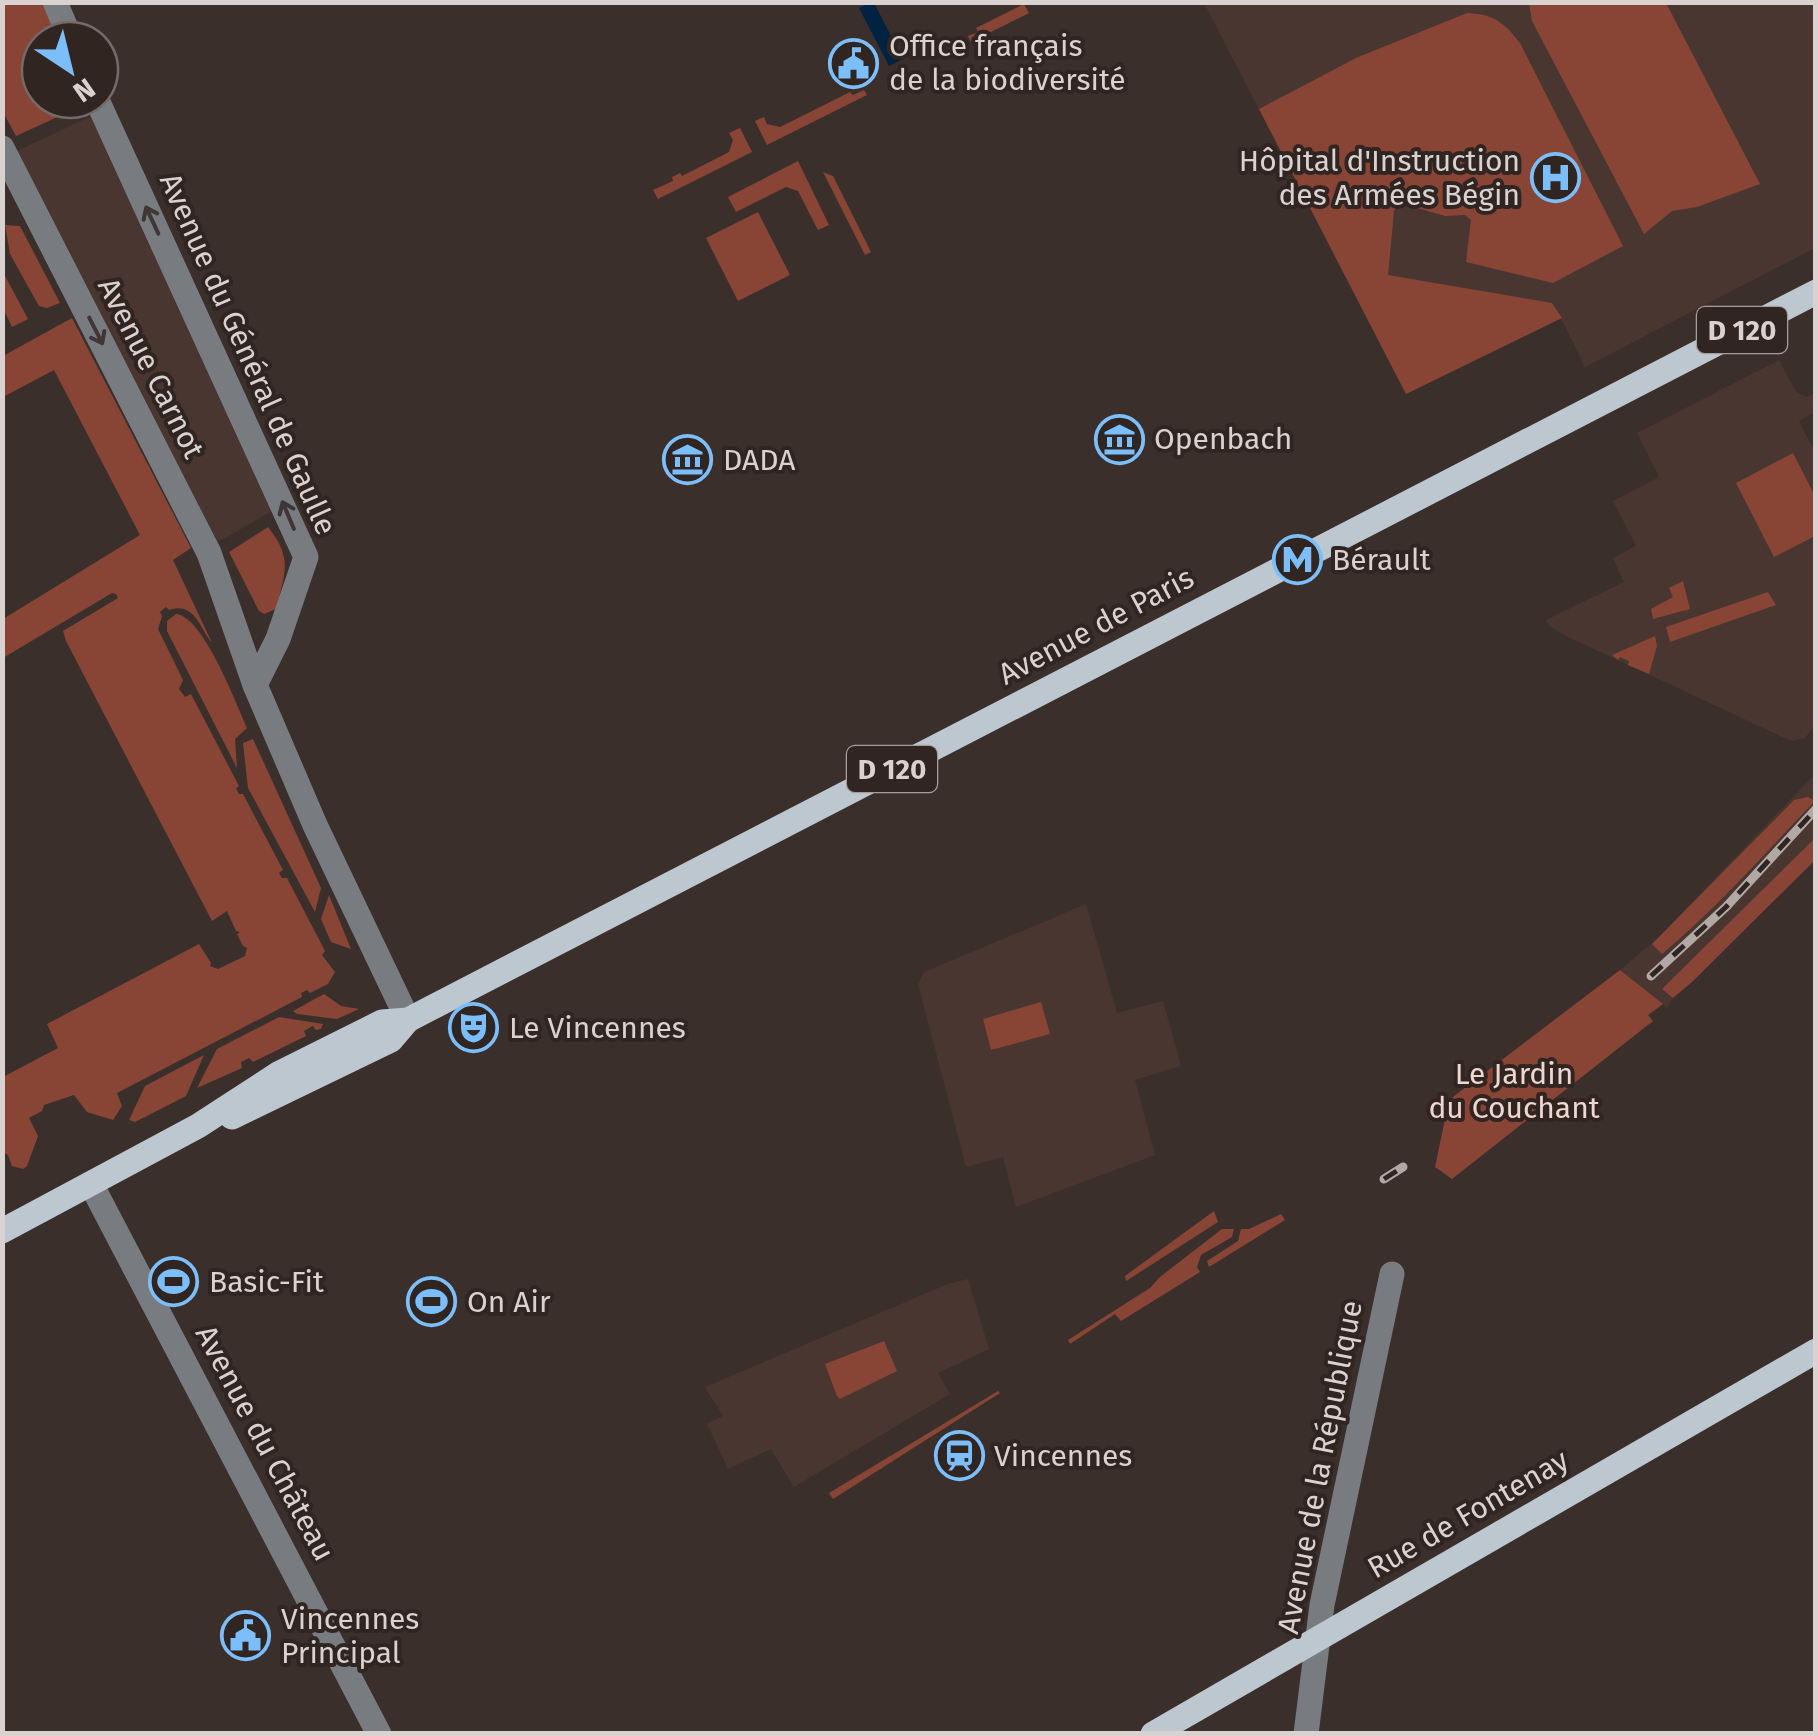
<svg xmlns="http://www.w3.org/2000/svg" width="1818" height="1736" font-family="'Fira Sans',sans-serif">
  <style>
    .built { fill: #493631 }
    .green { fill: #884536 }
    .water { fill: #002341 }
    .lines { fill: none; stroke-linecap: round; stroke-linejoin: round }
    .minor { stroke: #787c81; stroke-width: 25 }
    .major { stroke: #bdc7cf; stroke-width: 25 }
    .rail-casing { stroke: #b2a9a6; stroke-width: 9 }
    .rail { stroke: #312522; stroke-width: 5; stroke-dasharray: 15; stroke-linecap: butt }
    .oneway { stroke: #3f3635 }
    .labels { text-anchor: middle; stroke-width: 8; stroke-linejoin: round; paint-order: stroke }
    .shield { fill: #312522; stroke: #a79e9c; stroke-width: 2.5 }
    .shield-label { font-size: 28px; font-weight: bold; fill: #dad2d0 }
    .poi-label { font-size: 30px; fill: #dad2d0; stroke: #312522; text-anchor: start }
    .street-label { font-size: 30px; fill: #dad2d0; stroke: #312522 }
    .park-label { font-size: 30px; fill: #efd6d0; stroke: #312522 }
  </style>
  <rect width="100%" height="100%" fill="#3b2f2c"/>
  <g class="built">
    <path d="M1204 3H1815V248L1585 367 1561 318 1406 394Z"/>
    <path d="M96 114 279 507 218 542 15 152Z"/>
    <path d="M1779 360 1796 392 1807 397 1815 393V412L1799 421 1816 454V724L1805 738 1791 741 1568 637 1549 626 1546 620 1624 582 1613 558 1636 546 1613 501 1659 477 1637 433Z"/>
    <path d="M1815 774V861L1673 998 1667 1008 1620 970 1658 938Z"/>
    <path d="M1086 904 1117 1013 1163 1001 1181 1066 1135 1080 1155 1155 1016 1207 1003 1157 966 1167 918 984 924 972Z"/>
    <path d="M968 1279 989 1349 938 1373 950 1394 794 1487 771 1449 728 1469 707 1424 723 1416 705 1387 948 1284Z"/>
  </g>
  <g class="green">
    <path d="M2 3H42L58 40H40V100H86L88 103 16 136 3 112Z"/>
    <path d="M1529 3H1666L1760 184 1697 207 1672 211 1644 234 1532 21Z"/>
    <path d="M1024 4 1029 13 971 42 968 36 978 32 976 28Z"/>
    <path d="M1467 13C1493 14 1504 22 1520 43L1623 246 1553 283 1466 262 1471 220 1465 215 1445 216 1400 203 1394 211 1388 275 1552 303 1562 318 1406 394 1259 109 1356 58Z"/>
    <path d="M864 90 867 95 767 145 755 121 764 117 767 124 780 127 850 92 853 95Z"/>
    <path d="M740 128 752 152 658 199 653 190 673 181 672 177 680 173 682 176 729 152 733 140 729 133Z"/>
    <path d="M798 161 829 225 818 230 798 191 786 187 736 212 728 197Z"/>
    <path d="M823 172 833 176 871 252 865 255Z"/>
    <path d="M758 212 790 275 738 301 706 238Z"/>
    <path d="M5 225 20 226 60 303 47 308 39 306 10 254Z"/>
    <path d="M3 272 28 319 12 327 3 308Z"/>
    <path d="M72 318 191 548 173 560 212 643C200 629 195 601 169 610L166 607 160 612 162 616 158 629 183 680 179 689 185 697 191 694 239 786 236 788 239 794H243L283 870 279 873 282 878H287L325 951 322 955 335 972 328 984 310 993 307 990 301 993 302 997 117 1093 122 1106 113 1120 87 1112 74 1095 44 1105 42 1111 29 1118 38 1136 27 1166 23 1169 12 1166 8 1155 3 1152V1077L58 1048 47 1024 199 944 211 963 210 966 218 969 245 956 247 948 243 946 237 934 240 932 236 931 227 911 212 921 66 641 63 631 118 598 116 594 112 593 3 658V619L140 535 54 370 3 397V356Z"/>
    <path d="M1793 453 1815 496V536L1774 557 1736 483Z"/>
    <path d="M268 527C293 558 285 573 276 609L264 614 259 611 229 552Z"/>
    <path d="M1683 581 1690 609 1653 619 1651 609 1673 597 1669 588Z"/>
    <path d="M1768 592 1776 605 1670 642 1666 627Z"/>
    <path d="M176 614C203 616 236 703 247 728L235 739 237 768 167 631V621Z"/>
    <path d="M1655 636 1657 646 1649 674 1628 665 1629 661 1620 657 1618 660 1612 655Z"/>
    <path d="M253 739 321 888 315 912 248 788 243 743Z"/>
    <path d="M1808 797 1815 801C1765 853 1717 908 1662 954L1652 944 1794 800Z"/>
    <path d="M1815 838V860L1692 982 1673 998 1662 989Z"/>
    <path d="M329 895 351 949 331 942 321 919Z"/>
    <path d="M1620 970 1663 1004 1648 1015 1653 1021 1452 1179 1435 1167 1449 1100Z"/>
    <path d="M324 994 341 1006 359 1009 337 1019 297 1014 293 1011Z"/>
    <path d="M1041 1002 1050 1034 991 1050 983 1019Z"/>
    <path d="M279 1017 323 1024 321 1029 316 1030 313 1026 304 1031 306 1036 253 1062 249 1058 241 1062 242 1068 197 1088 217 1049Z"/>
    <path d="M204 1055 186 1096 135 1122 129 1120 145 1086Z"/>
    <path d="M1214 1211 1218 1222 1126 1281 1125 1276Z"/>
    <path d="M1281 1214 1285 1220 1209 1267 1207 1261 1238 1241 1241 1229H1249Z"/>
    <path d="M1222 1229H1234L1232 1237 1201 1255 1197 1267 1200 1272 1121 1321 1115 1314 1070 1344 1068 1340 1150 1288 1160 1277Z"/>
    <path d="M884 1341 897 1371 840 1399 837 1396 825 1364Z"/>
    <path d="M998 1391 1000 1393 833 1499 829 1493Z"/>
  </g>
  <path class="water" d="M871 2 874 3 903 59 889 66 859 8Z"/>
  <g class="lines">
    <g class="minor">
      <path d="M55 2 71 40"/>
      <path d="M97 100 306 557 278 639 255 685 315 825 408 1020"/>
      <path d="M2 148 209 553 255 685"/>
      <path d="M91 1184 379 1734"/>
      <path d="M1306 1734 1322 1605 1392 1274"/>
    </g>
    <g class="major">
      <path d="M232 1117 391 1040 408 1020"/>
      <path d="M2 1231 198 1126 278 1074 382 1022 408 1020 429 1009 1816 292"/>
      <path d="M1153 1734 1816 1351"/>
    </g>
    <defs>
      <g id="rail">
        <path d="M1651 976 1726 907 1816 809"/>
        <path d="M1384 1179 1403 1167"/>
      </g>
    </defs>
    <use href="#rail" class="rail-casing"/>
    <use href="#rail" class="rail"/>
  </g>
  <defs><path id="oneway-shaft" d="M-6 0H5M1.5-3L5.5 0L1.5 3" fill="none" stroke-width="1.6" stroke-linecap="round" stroke-linejoin="round" transform="scale(2.5)"/></defs>
  <g class="oneway">
    <use href="#oneway-shaft" transform="translate(152 220) rotate(-115)"/>
    <use href="#oneway-shaft" transform="translate(96 331) rotate(63)"/>
    <use href="#oneway-shaft" transform="translate(288 515) rotate(-113)"/>
  </g>
  <defs>
    <symbol id="civic-ring" viewBox="-11 -11 22 22"><circle r="9.5" fill="#312522" stroke="#7cbef9" stroke-width="1.5"/><path d="M-.6-6.5H3V-4.5H.6V-3L4-1V1h2V6H-6V1h2V-1L-.6-3ZM-1.2 2.5V6h2.4V2.5Z" fill="#7cbef9"/></symbol>
    <symbol id="hospital-ring" viewBox="-11 -11 22 22"><circle r="9.5" fill="#312522" stroke="#7cbef9" stroke-width="1.5"/><path d="M-5-5h3v3.5h4V-5h3V5h-3V1.5h-4V5h-3Z" fill="#7cbef9"/></symbol>
    <symbol id="museum-ring" viewBox="-11 -11 22 22"><circle r="9.5" fill="#312522" stroke="#7cbef9" stroke-width="1.5"/><path d="M0-6L6-3V-2H-6V-3ZM-5-1h2V3h-2ZM-1-1h2V3h-2ZM3-1h2V3H3ZM-6 4H6V6H-6Z" fill="#7cbef9"/></symbol>
    <symbol id="metro-ring" viewBox="-11 -11 22 22"><circle r="9.5" fill="#312522" stroke="#7cbef9" stroke-width="1.5"/><path d="M-5.5 5V-5H-3L0 0L3-5H5.5V5H3V-.5L0 4L-3-.5V5Z" fill="#7cbef9"/></symbol>
    <symbol id="theatre-ring" viewBox="-11 -11 22 22"><circle r="9.5" fill="#312522" stroke="#7cbef9" stroke-width="1.5"/><path d="M-5-5.5Q0-4 5-5.5V0Q5 5 0 6Q-5 5-5 0ZM-3.3-2.5H-1v1.5H-3.3ZM1-2.5H3.3v1.5H1ZM-2.8 1Q0 5.5 2.8 1Z" fill="#7cbef9"/></symbol>
    <symbol id="stadium-ring" viewBox="-11 -11 22 22"><circle r="9.5" fill="#312522" stroke="#7cbef9" stroke-width="1.5"/><path d="M0-5a6.5 5 0 1 0 0 10a6.5 5 0 1 0 0-10ZM-3.5-1.8h7v3.6h-7Z" fill="#7cbef9"/></symbol>
    <symbol id="station-ring" viewBox="-11 -11 22 22"><circle r="9.5" fill="#312522" stroke="#7cbef9" stroke-width="1.5"/><path d="M-3-6H3Q5-6 5-4V2Q5 4 3 4L4.5 6H3L1.5 4h-3L-3 6H-4.5L-3 4Q-5 4-5 2V-4Q-5-6-3-6ZM-3.5-4v3h7v-3ZM-3.5 1v1.5H-2V1ZM2 1v1.5H3.5V1Z" fill="#7cbef9"/></symbol>
  </defs>
  <g fill-rule="evenodd">
    <use href="#civic-ring" x="826" y="36" width="55" height="55"/>
    <use href="#hospital-ring" x="1528" y="150" width="55" height="55"/>
    <use href="#museum-ring" x="1092" y="412" width="55" height="55"/>
    <use href="#museum-ring" x="660" y="432" width="55" height="55"/>
    <use href="#metro-ring" x="1270" y="532" width="55" height="55"/>
    <use href="#theatre-ring" x="446" y="1000" width="55" height="55"/>
    <use href="#stadium-ring" x="146" y="1254" width="55" height="55"/>
    <use href="#stadium-ring" x="404" y="1274" width="55" height="55"/>
    <use href="#station-ring" x="932" y="1428" width="55" height="55"/>
    <use href="#civic-ring" x="218" y="1608" width="55" height="55"/>
  </g>
  <g class="labels">
    <g class="shield">
      <rect x="1697" y="307" width="90" height="46" rx="8"/>
      <rect x="847" y="746" width="90" height="46" rx="8"/>
    </g>
    <g class="shield-label">
      <text x="1742" y="340">D 120</text>
      <text x="892" y="779">D 120</text>
    </g>
    <g class="poi-label">
      <text x="889" y="56">Office français<tspan x="889" dy="34">de la biodiversité</tspan></text>
      <text x="1520" y="171" text-anchor="end">Hôpital d'Instruction<tspan x="1520" dy="34">des Armées Bégin</tspan></text>
      <text x="1154" y="449">Openbach</text>
      <text x="723" y="470">DADA</text>
      <text x="1332" y="570">Bérault</text>
      <text x="509" y="1038">Le Vincennes</text>
      <text x="209" y="1292">Basic-Fit</text>
      <text x="467" y="1312">On Air</text>
      <text x="994" y="1466">Vincennes</text>
      <text x="281" y="1629">Vincennes<tspan x="281" dy="34">Principal</tspan></text>
    </g>
    <g class="street-label">
      <text transform="translate(248 354) rotate(66)" y="10">Avenue du Général de Gaulle</text>
      <text transform="translate(151 368) rotate(63)" y="10">Avenue Carnot</text>
      <text transform="translate(1096 626) rotate(-28)" y="10">Avenue de Paris</text>
      <text transform="translate(265 1443) rotate(62)" y="10">Avenue du Château</text>
      <text transform="translate(1320 1467) rotate(-79)" y="10">Avenue de la République</text>
      <text transform="translate(1468 1514) rotate(-30)" y="10">Rue de Fontenay</text>
    </g>
    <g class="park-label">
      <text x="1514" y="1084">Le Jardin<tspan x="1514" dy="34">du Couchant</tspan></text>
    </g>
  </g>
  <rect width="1818" height="1736" fill="none" stroke="#dad2d0" stroke-width="10"/>
  <g transform="translate(70 70) rotate(145)"><circle r="48" fill="#312522" stroke="#756a68" stroke-width="2.5"/>
  <path d="M0-8L18 38L0 25L-18 38Z" fill="#7cbef9"/>
  <text y="-15" font-size="28" font-weight="bold" text-anchor="middle" fill="#dad2d0">N</text>
  </g>
</svg>
